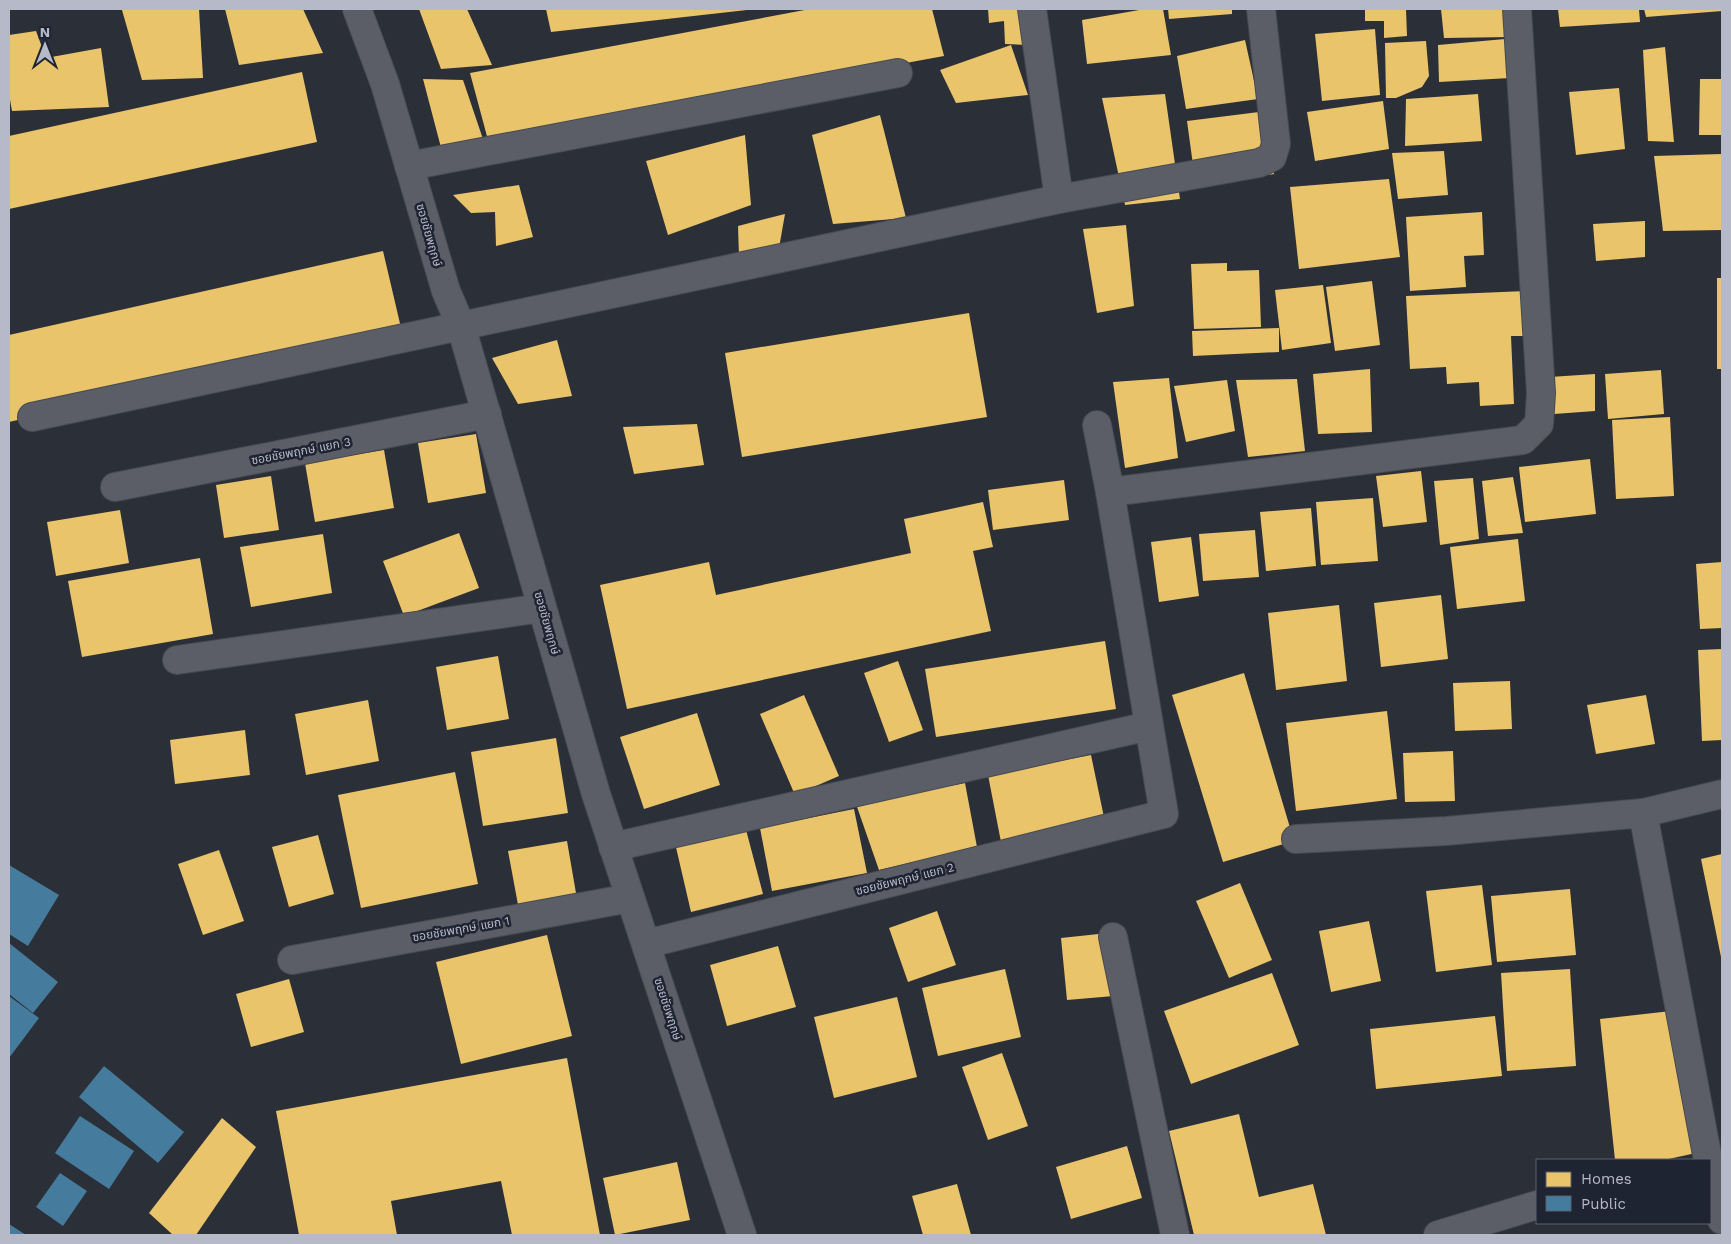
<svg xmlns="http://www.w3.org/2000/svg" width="1731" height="1244" font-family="'Work Sans','Noto Sans Thai',sans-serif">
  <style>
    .homes { fill: #e9c46a }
    .public { fill: #457b9d }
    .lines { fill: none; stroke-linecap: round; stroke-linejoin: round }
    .minor-casing { stroke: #474a51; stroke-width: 30 }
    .minor { stroke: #5b5e66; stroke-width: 28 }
    .labels { text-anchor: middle; stroke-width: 5; stroke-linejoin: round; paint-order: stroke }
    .street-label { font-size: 12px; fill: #b6bac8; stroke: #1f2432 }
  </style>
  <rect width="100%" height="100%" fill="#2b2f38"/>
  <g class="homes">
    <path d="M135 9H199L203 78 142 80 122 10Z"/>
    <path d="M225 9H303L323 53 239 65Z"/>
    <path d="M419 9H467L492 65 441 69Z"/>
    <path d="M546 9H747V10L551 32Z"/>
    <path d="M810 9H932L944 56 488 140 470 73Z"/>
    <path d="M988 9H1022L1028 45 1005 44 1004 21 989 23Z"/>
    <path d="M1145 9H1163L1171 55 1087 64 1082 20Z"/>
    <path d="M1168 9H1232V14L1169 19Z"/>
    <path d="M1365 9H1406L1407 36 1384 38V21H1365Z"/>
    <path d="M1441 9H1508L1511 37 1444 38Z"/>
    <path d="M1558 9H1639L1640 22 1560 27Z"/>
    <path d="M1644 9H1722V11L1646 17Z"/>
    <path d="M1375 29 1380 95 1322 101 1315 34Z"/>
    <path d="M36 31 46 58 101 48 109 107 12 111 9 94V35Z"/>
    <path d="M1505 39 1510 78 1439 82 1438 45Z"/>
    <path d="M1245 40 1258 99 1186 109 1177 56Z"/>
    <path d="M1426 41 1429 76 1422 87 1396 98H1386L1385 43Z"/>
    <path d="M1011 45 1028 95 956 103 940 70Z"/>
    <path d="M1665 47 1674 142 1648 141 1643 50Z"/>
    <path d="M302 72 317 142 9 209V136Z"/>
    <path d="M423 79 463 80 487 151 444 159Z"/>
    <path d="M1700 79H1722V135H1699Z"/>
    <path d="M1619 88 1625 149 1576 155 1569 92Z"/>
    <path d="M1165 94 1180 199 1125 205 1102 98Z"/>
    <path d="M1478 94 1482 141 1405 146 1406 99Z"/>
    <path d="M1383 101 1389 149 1315 161 1307 112Z"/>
    <path d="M1267 111 1274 174 1196 187 1187 121Z"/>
    <path d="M880 115 906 218 833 224 812 135Z"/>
    <path d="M745 135 751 205 668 235 646 161Z"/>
    <path d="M1444 151 1448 195 1398 199 1392 153Z"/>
    <path d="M1722 154V230L1663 231 1654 156Z"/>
    <path d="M1389 179 1400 257 1299 269 1290 187Z"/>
    <path d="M519 185 533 237 496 246 495 212 471 213 453 195Z"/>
    <path d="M1482 212 1484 255 1464 256 1466 287 1410 291 1406 217Z"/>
    <path d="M785 214 779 248 739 256 738 226Z"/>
    <path d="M1645 221V257L1596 261 1593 224Z"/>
    <path d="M1126 225 1134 306 1097 313 1083 229Z"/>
    <path d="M383 251 402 332 9 422V335Z"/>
    <path d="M1227 263V271L1259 270 1261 327 1194 329 1191 264Z"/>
    <rect x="1717" y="278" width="5" height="91"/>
    <path d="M1372 281 1380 345 1335 351 1326 287Z"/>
    <path d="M1323 285 1331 343 1282 350 1275 290Z"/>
    <path d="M1526 291 1528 336H1511L1514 404 1480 406 1479 382 1447 384 1446 367 1410 369 1406 296Z"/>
    <path d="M969 313 987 417 742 457 725 353Z"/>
    <path d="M1279 328V352L1193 356 1192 331Z"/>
    <path d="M557 340 572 396 518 404 492 358Z"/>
    <path d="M1370 369 1372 432 1318 434 1313 374Z"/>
    <path d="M1661 370 1664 414 1608 419 1605 374Z"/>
    <path d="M1595 374V411L1554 414 1550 377Z"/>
    <path d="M1169 378 1178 458 1125 468 1113 382Z"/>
    <path d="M1297 379 1305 451 1248 457 1236 380Z"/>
    <path d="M1227 380 1235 431 1186 442 1174 386Z"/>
    <path d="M1670 417 1674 496 1616 499 1612 420Z"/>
    <path d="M697 424 704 465 634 474 623 427Z"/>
    <path d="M476 434 486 493 428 503 418 443Z"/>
    <path d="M384 450 394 508 315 522 305 463Z"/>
    <path d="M1590 459 1596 514 1525 522 1519 467Z"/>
    <path d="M1421 471 1427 522 1383 527 1376 476Z"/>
    <path d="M271 476 279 530 224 538 216 485Z"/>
    <path d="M1513 477 1523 533 1488 536 1482 481Z"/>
    <path d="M1473 478 1479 539 1440 545 1434 481Z"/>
    <path d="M1064 480 1069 520 993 530 988 490Z"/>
    <path d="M1373 498 1378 561 1321 565 1316 502Z"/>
    <path d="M983 502 993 547 973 551 991 631 627 709 600 585 709 562 716 595 911 553 904 519Z"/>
    <path d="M1311 508 1316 566 1266 571 1260 512Z"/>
    <path d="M120 510 129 563 56 576 47 522Z"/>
    <path d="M1255 530 1259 577 1203 581 1199 534Z"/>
    <path d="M459 533 479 588 404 616 383 561Z"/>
    <path d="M323 534 332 593 251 607 240 547Z"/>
    <path d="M1191 537 1199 596 1159 602 1151 542Z"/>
    <path d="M1518 539 1525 601 1457 609 1450 547Z"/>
    <path d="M200 558 213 634 82 657 68 581Z"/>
    <path d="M1722 562V628L1700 629 1696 564Z"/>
    <path d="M1441 595 1448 659 1381 667 1374 603Z"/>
    <path d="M1339 605 1347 681 1276 690 1268 613Z"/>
    <path d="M1105 641 1116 709 936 737 925 669Z"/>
    <path d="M1722 649V740L1702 741 1698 650Z"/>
    <path d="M498 656 509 719 447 730 436 667Z"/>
    <path d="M898 661 923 730 889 742 864 673Z"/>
    <path d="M1244 673 1294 841 1223 862 1172 695Z"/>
    <path d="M1510 681 1512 729 1455 731 1453 683Z"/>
    <path d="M804 695 839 776 795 795 760 714Z"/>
    <path d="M1646 695 1655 744 1596 754 1587 705Z"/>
    <path d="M368 700 379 761 306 775 295 714Z"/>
    <path d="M1387 711 1397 799 1296 811 1286 723Z"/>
    <path d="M697 713 720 785 644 809 620 737Z"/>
    <path d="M245 730 250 775 175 784 170 740Z"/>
    <path d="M556 738 568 813 483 826 471 752Z"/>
    <path d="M1453 751 1455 801 1405 802 1403 753Z"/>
    <path d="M1091 755 1105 822 1001 842 988 775Z"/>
    <path d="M455 772 478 884 361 908 338 795Z"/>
    <path d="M965 783 977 847 879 870 856 804Z"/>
    <path d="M854 809 867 873 772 891 760 828Z"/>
    <path d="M745 826 763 894 691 912 675 843Z"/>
    <path d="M318 835 334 894 289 907 272 847Z"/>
    <path d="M567 841 577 899 519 910 508 851Z"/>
    <path d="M219 850 244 921 203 935 178 864Z"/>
    <path d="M1722 854V957H1721L1701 859Z"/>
    <path d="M1240 883 1272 960 1229 978 1196 901Z"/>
    <path d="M1482 885 1492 965 1436 972 1426 891Z"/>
    <path d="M1570 889 1576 955 1497 962 1491 896Z"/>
    <path d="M937 911 956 965 908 982 889 928Z"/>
    <path d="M1369 921 1381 981 1331 992 1319 931Z"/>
    <path d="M1108 933 1114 996 1067 1000 1061 938Z"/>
    <path d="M547 935 572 1036 461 1064 436 962Z"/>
    <path d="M778 946 796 1007 727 1026 710 965Z"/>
    <path d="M1005 969 1021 1037 938 1056 922 988Z"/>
    <path d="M1570 969 1576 1066 1507 1071 1501 973Z"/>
    <path d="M1272 973 1299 1045 1191 1084 1164 1011Z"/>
    <path d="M289 979 304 1032 251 1047 236 994Z"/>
    <path d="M897 997 917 1077 834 1098 814 1017Z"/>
    <path d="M1671 1011 1696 1153 1664 1160H1615L1600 1019Z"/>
    <path d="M1495 1016 1502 1076 1376 1089 1370 1029Z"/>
    <path d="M1002 1053 1028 1126 988 1140 962 1067Z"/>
    <path d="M567 1058 600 1235H512L501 1181 391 1201 397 1235H299L276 1111Z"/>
    <path d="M1239 1114 1259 1197 1313 1184 1326 1235H1194L1169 1131Z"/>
    <path d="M222 1118 256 1147 196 1235H173L149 1213Z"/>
    <path d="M1127 1146 1142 1198 1071 1219 1056 1167Z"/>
    <path d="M677 1162 690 1220 615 1235 603 1178Z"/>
    <path d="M957 1184 971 1235H923L912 1196Z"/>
  </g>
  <g class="public">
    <path d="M9 865 59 895 28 946 9 934Z"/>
    <path d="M9 943 58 982 33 1013 9 994Z"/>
    <path d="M9 996 39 1018 9 1058Z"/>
    <path d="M104 1066 184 1132 158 1163 79 1097Z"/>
    <path d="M80 1116 134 1151 109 1189 55 1153Z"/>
    <path d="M60 1173 87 1191 63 1226 36 1207Z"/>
    <path d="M9 1224 26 1235H9Z"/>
  </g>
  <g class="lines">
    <defs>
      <g id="minor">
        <path d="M357 9 385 84 446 291 461 326 596 794 742 1235"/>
        <path d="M1032 9 1059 199"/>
        <path d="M409 166 898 73"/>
        <path d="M32 417 1059 199 1259 163 1272 157 1276 144 1261 9"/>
        <path d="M115 487 487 414"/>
        <path d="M1110 492 1523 440 1539 424 1541 393 1517 9"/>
        <path d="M177 660 542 608"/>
        <path d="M1643 813 1708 1160"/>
        <path d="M1296 839 1446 831 1643 813 1722 794"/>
        <path d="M613 847 1149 726"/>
        <path d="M1113 937 1175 1235"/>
        <path d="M646 944 1164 814 1110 492 1097 425"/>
        <path d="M292 960 630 898"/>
        <path d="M1710 1169 1722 1220"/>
        <path d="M1438 1235 1537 1205"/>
      </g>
    </defs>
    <use href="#minor" class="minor-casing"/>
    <use href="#minor" class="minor"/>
  </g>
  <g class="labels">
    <g class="street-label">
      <text transform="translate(429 235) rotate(74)" y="4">ซอยชัยพฤกษ์</text>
      <text transform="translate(301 451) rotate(-11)" y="4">ซอยชัยพฤกษ์ แยก 3</text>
      <text transform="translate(547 623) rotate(74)" y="4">ซอยชัยพฤกษ์</text>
      <text transform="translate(905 879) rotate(-14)" y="4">ซอยชัยพฤกษ์ แยก 2</text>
      <text transform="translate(461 929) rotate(-10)" y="4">ซอยชัยพฤกษ์ แยก 1</text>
      <text transform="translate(668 1009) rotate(72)" y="4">ซอยชัยพฤกษ์</text>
    </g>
  </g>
  <rect width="1731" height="1244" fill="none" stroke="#b6bac8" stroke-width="20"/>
  <rect x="1536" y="1159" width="175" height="65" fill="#1f2432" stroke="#5b606e"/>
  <rect x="1546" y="1172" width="25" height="15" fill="#e9c46a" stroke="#5b606e"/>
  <text x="1581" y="1184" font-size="15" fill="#b6bac8">Homes</text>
  <rect x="1546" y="1196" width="25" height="15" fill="#457b9d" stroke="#5b606e"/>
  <text x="1581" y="1209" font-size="15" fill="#b6bac8">Public</text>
  <g transform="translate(45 45)" stroke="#1f2432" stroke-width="4" paint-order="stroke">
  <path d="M0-4L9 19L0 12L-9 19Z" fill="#b6bac8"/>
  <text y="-8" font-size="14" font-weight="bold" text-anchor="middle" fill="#b6bac8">N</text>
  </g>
</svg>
